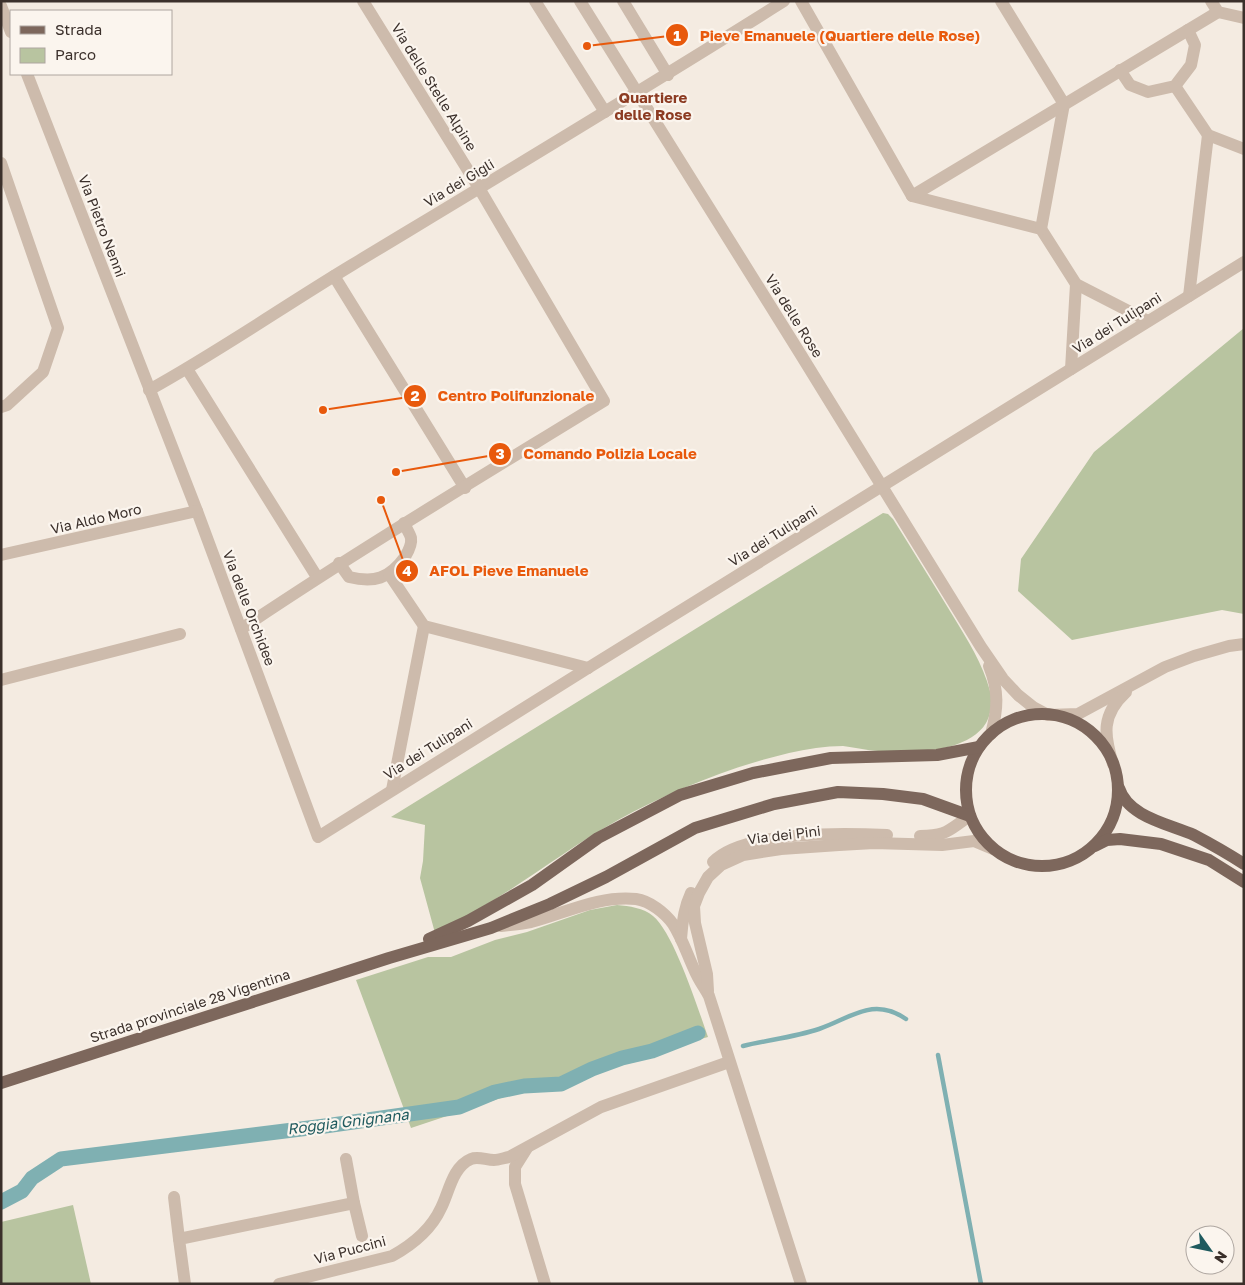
<svg xmlns="http://www.w3.org/2000/svg" width="1245" height="1285" font-family="'Golos Text',sans-serif">
  <style>
    .green { fill: #b8c4a0 }
    .lines { fill: none; stroke-linecap: round; stroke-linejoin: round }
    .stream { stroke: #7fb0b2; stroke-width: 4.5 }
    .canal { stroke: #7fb0b2; stroke-width: 15 }
    .minor { stroke: #cdbbac; stroke-width: 12 }
    .major { stroke: #7d675c; stroke-width: 12 }
    .labels { text-anchor: middle; stroke-width: 4.5; stroke-linejoin: round; paint-order: stroke }
    .street-label { font-size: 14px; fill: #3b302b; stroke: #fbf5ee }
    .neighbourhood-label { font-size: 15px; font-weight: bold; fill: #8c3b22; stroke: #fbf5ee }
    .water-label { font-size: 15px; font-style: italic; fill: #1f5a5e; stroke: #fbf5ee }
    .leader { fill: none; stroke: #e8590c; stroke-width: 2 }
    .callout-dot { fill: #e8590c; stroke: #fbf5ee; stroke-width: 2 }
    .mark-label { font-size: 15px; text-anchor: middle; font-weight: bold; fill: #fff }
    .callout-label { font-size: 15px; text-anchor: middle; font-weight: bold; fill: #e8590c; stroke: #fbf5ee; stroke-width: 4.5; stroke-linejoin: round; paint-order: stroke }
  </style>
  <rect width="100%" height="100%" fill="#f4ebe1"/>
  <g class="green">
    <path d="M1244 328V614L1222 610 1072 640 1018 591 1021 559 1094 452Z"/>
    <path d="M883 513 888 514 893 519C913 551 933 583 953 616 967 639 983 664 990 691 993 700 991 715 986 723 967 755 901 754 868 750 860 749 852 747 843 746 825 746 807 749 789 753 730 767 671 791 618 820 575 844 536 874 494 900 475 911 455 922 435 933L420 878 423 861 425 825 391 817Z"/>
    <path d="M617 905C629 906 644 908 653 916 674 933 698 1009 708 1037L622 1061 557 1089H528L411 1128 356 980 428 957H451L495 940 527 932 590 910Z"/>
    <path d="M73 1205 91 1284H1V1222Z"/>
  </g>
  <g class="lines">
    <g class="stream">
      <path d="M743 1046C768 1040 795 1037 819 1029 851 1018 873 996 906 1019"/>
      <path d="M938 1055 981 1284"/>
    </g>
    <path class="canal" d="M1 1202 22 1191 32 1178 61 1159 325 1126 459 1107 495 1092 524 1086 561 1084 592 1069 622 1058 652 1051 698 1033"/>
    <g class="minor">
      <path d="M535 1 605 112"/>
      <path d="M580 1 801 355 981 647 1003 679 1018 695 1033 707 1048 715 1078 714 1165 667 1194 656 1229 646 1244 644"/>
      <path d="M623 1 668 75"/>
      <path d="M801 1 912 196 1041 229 1076 284 1148 321"/>
      <path d="M1001 1 1064 104 1041 229"/>
      <path d="M1211 1 1218 12 1244 18"/>
      <path d="M1 6 11 32"/>
      <path d="M1120 70 1130 85 1148 92 1175 86 1191 65 1195 45 1188 30"/>
      <path d="M27 74 197 511 318 837 588 668 1244 262"/>
      <path d="M1175 86 1208 135 1244 149"/>
      <path d="M1 163 58 328 43 372 7 405 1 407"/>
      <path d="M912 196 1218 12"/>
      <path d="M334 276 465 488"/>
      <path d="M1189 296 1208 135"/>
      <path d="M187 369 317 577"/>
      <path d="M1071 369 1076 284"/>
      <path d="M149 390C218 352 284 306 352 265 496 178 641 91 784 1"/>
      <path d="M1 555 197 511"/>
      <path d="M339 563 349 577C374 583 389 579 405 557 408 552 412 544 411 538 410 534 406 528 404 523"/>
      <path d="M389 574 424 626 588 668"/>
      <path d="M241 629C360 549 482 476 604 401L479 188 363 1"/>
      <path d="M989 666C999 691 998 709 991 734"/>
      <path d="M1 680 180 634"/>
      <path d="M1113 764C1104 735 1101 715 1126 692"/>
      <path d="M392 790 424 626"/>
      <path d="M920 836C948 836 948 830 970 816"/>
      <path d="M713 862C744 830 844 833 887 835"/>
      <path d="M501 926C511 925 521 924 531 922 565 913 600 895 636 899 650 901 665 913 673 924 682 938 687 954 694 969 698 979 704 987 709 996L801 1284"/>
      <path d="M681 939C682 922 684 908 691 893"/>
      <path d="M708 991 707 974 695 923 694 906 699 893 708 877 721 865 743 855 781 849 839 845 874 843 942 845 974 841 993 849"/>
      <path d="M527 1148 515 1167V1184L545 1284"/>
      <path d="M346 1159 354 1203"/>
      <path d="M174 1197 179 1239"/>
      <path d="M185 1284 179 1239 354 1203 362 1236"/>
      <path d="M279 1284 392 1256C412 1245 431 1230 441 1208 449 1193 452 1167 471 1159 478 1156 486 1160 494 1160 498 1160 504 1158 509 1157L601 1107 729 1062"/>
    </g>
    <g class="major">
      <circle cx="1042" cy="790" r="76"/>
      <path d="M1119 788C1128 817 1169 824 1194 835 1211 844 1227 853 1244 864"/>
      <path d="M1095 846 1107 840 1120 839 1161 844 1209 860 1244 882"/>
      <path d="M429 939 468 921 532 885 598 838 680 795 753 773 831 758 937 755 979 747"/>
      <path d="M1 1083 389 958 491 928 550 904 606 877 695 828 774 804 838 792 883 794 923 799 970 816"/>
    </g>
  </g>
  <g class="labels">
    <g class="street-label">
      <text transform="translate(434 87) rotate(58)" y="5">Via delle Stelle Alpine</text>
      <text transform="translate(459 183) rotate(-31)" y="5">Via dei Gigli</text>
      <text transform="translate(102 226) rotate(69)" y="5">Via Pietro Nenni</text>
      <text transform="translate(794 316) rotate(58)" y="5">Via delle Rose</text>
      <text transform="translate(1117 323) rotate(-32)" y="5">Via dei Tulipani</text>
      <text transform="translate(96 519) rotate(-13)" y="5">Via Aldo Moro</text>
      <text transform="translate(773 536) rotate(-32)" y="5">Via dei Tulipani</text>
      <text transform="translate(249 608) rotate(69)" y="5">Via delle Orchidee</text>
      <text transform="translate(428 749) rotate(-32)" y="5">Via dei Tulipani</text>
      <text transform="translate(784 835) rotate(-7)" y="5">Via dei Pini</text>
      <text transform="translate(190 1006) rotate(-18)" y="5">Strada provinciale 28 Vigentina</text>
      <text transform="translate(350 1250) rotate(-15)" y="5">Via Puccini</text>
    </g>
    <g class="neighbourhood-label">
      <text x="653" y="103">Quartiere<tspan x="653" dy="17">delle Rose</tspan></text>
    </g>
    <g class="water-label">
      <text transform="translate(348 1122) rotate(-7)" y="5">Roggia Gnignana</text>
    </g>
  </g>
  <path class="leader" d="M587 46L677 35M323 410L415 396M396 472L500 454M381 500L407 571"/>
  <g class="callout-dot">
    <circle cx="587" cy="46" r="5"/>
    <circle cx="323" cy="410" r="5"/>
    <circle cx="396" cy="472" r="5"/>
    <circle cx="381" cy="500" r="5"/>
    <circle cx="677" cy="35" r="12"/>
    <circle cx="415" cy="396" r="12"/>
    <circle cx="500" cy="454" r="12"/>
    <circle cx="407" cy="571" r="12"/>
  </g>
  <g class="mark-label">
    <text x="677" y="41">1</text>
    <text x="415" y="401">2</text>
    <text x="500" y="459">3</text>
    <text x="407" y="576">4</text>
  </g>
  <g class="callout-label">
    <text x="840" y="41">Pieve Emanuele (Quartiere delle Rose)</text>
    <text x="516" y="401">Centro Polifunzionale</text>
    <text x="610" y="459">Comando Polizia Locale</text>
    <text x="509" y="576">AFOL Pieve Emanuele</text>
  </g>
  <rect width="1245" height="1285" fill="none" stroke="#3b302b" stroke-width="5"/>
  <rect x="10" y="10" width="162" height="65" fill="#fbf5ee" stroke="#aea6a0"/>
  <rect x="20" y="26" width="25" height="8" fill="#7d675c" stroke="#aea6a0"/>
  <text x="55" y="35" font-size="15" fill="#3b302b">Strada</text>
  <rect x="20" y="48" width="25" height="15" fill="#b8c4a0" stroke="#aea6a0"/>
  <text x="55" y="60" font-size="15" fill="#3b302b">Parco</text>
  <g transform="translate(1210 1250) rotate(123)"><circle r="24" fill="#fbf5ee" stroke="#aea6a0"/>
  <path d="M0-4L9 19L0 12L-9 19Z" fill="#1f5a5e"/>
  <text y="-8" font-size="14" font-weight="bold" text-anchor="middle" fill="#3b302b">N</text>
  </g>
</svg>
